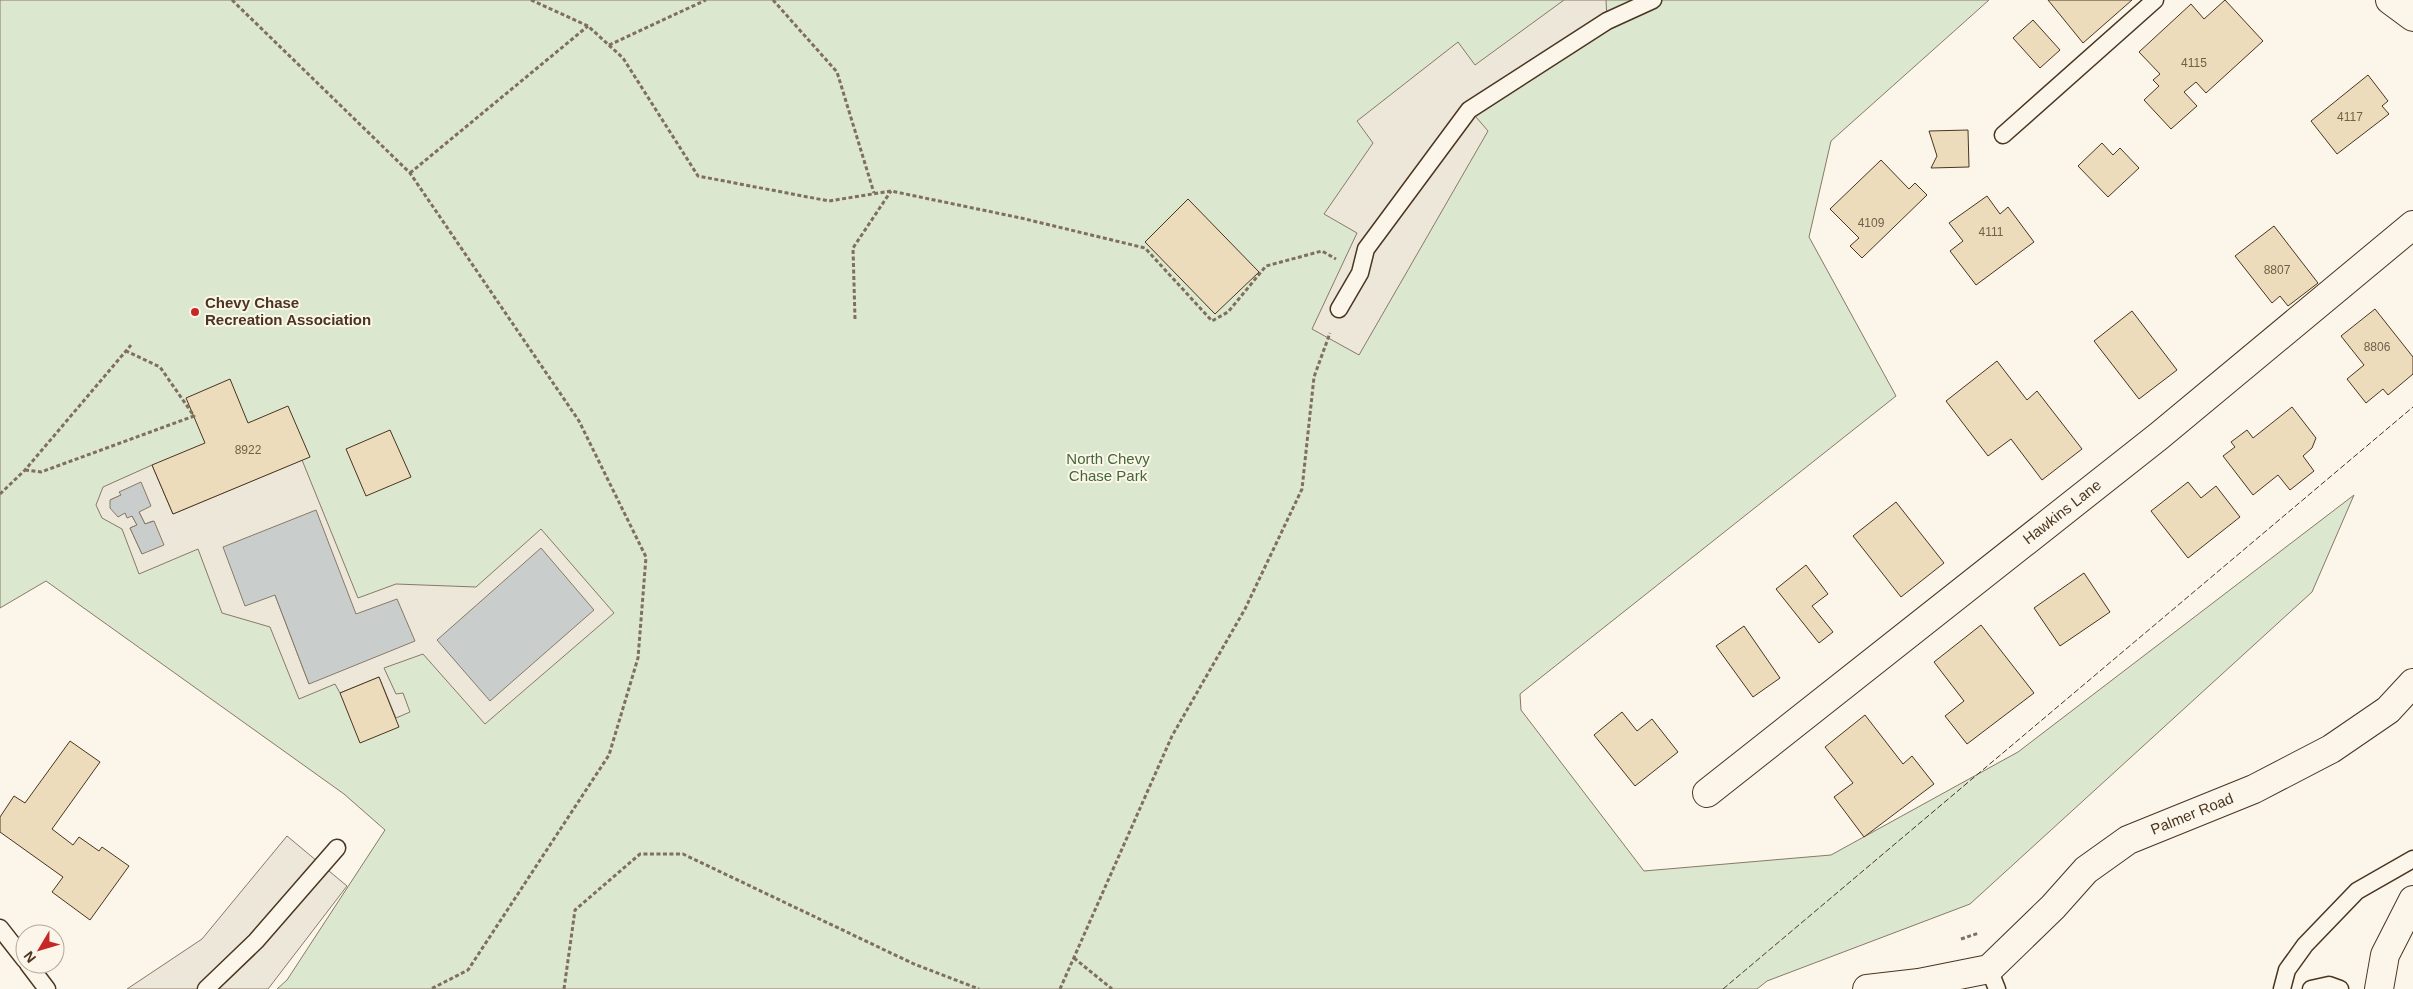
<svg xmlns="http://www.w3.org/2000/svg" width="2413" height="989" font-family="Arial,sans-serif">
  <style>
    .green { fill: #dce7d0; stroke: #887966 }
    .parking { fill: #ede7d9; stroke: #887966; fill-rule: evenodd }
    .water { fill: #c9cecd; stroke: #887966 }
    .building { fill: #ecdcbc; stroke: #4a3520 }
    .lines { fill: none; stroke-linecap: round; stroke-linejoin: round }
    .service-casing { stroke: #4a3520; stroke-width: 19 }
    .minor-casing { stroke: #4a3520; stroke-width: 30 }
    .secondary-casing { stroke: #4a3520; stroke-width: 30 }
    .path { stroke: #7f6f5c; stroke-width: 3; stroke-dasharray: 4 2.5; stroke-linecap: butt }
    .service { stroke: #fbf6e9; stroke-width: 16 }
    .minor { stroke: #fbf6e9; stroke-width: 28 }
    .secondary { stroke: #fbf6e9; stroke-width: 28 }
    .fence { stroke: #4a3520; stroke-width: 1; stroke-dasharray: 6 2.5; stroke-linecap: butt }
    .poi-dot { fill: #c62828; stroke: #fbf6e9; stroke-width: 2 }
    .labels { text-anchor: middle; stroke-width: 4; stroke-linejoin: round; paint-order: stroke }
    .number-label { font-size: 12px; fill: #725f47 }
    .poi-label { font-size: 15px; font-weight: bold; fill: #4a3520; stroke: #fbf6e9; text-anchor: start }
    .park-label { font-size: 15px; fill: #436837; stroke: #fbf6e9 }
    .street-label { font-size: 15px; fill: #4a3520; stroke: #fbf6e9 }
  </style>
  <rect width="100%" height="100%" fill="#fbf6e9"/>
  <path class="green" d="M0 0H1989L1831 141 1809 237 1896 396 1520 694 1521 710 1644 871 1831 855 2018 752 2354 495 2312 592 1970 904 1767 981 1757 989H277L287 980 385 830 344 794 46 581 0 608Z"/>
  <g class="parking">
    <path d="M1564 0H1606L1607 21 1470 110 1488 131 1359 355 1312 329 1357 233 1324 214 1373 143 1357 121 1458 42 1475 65Z"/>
    <path d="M302 460 358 598 396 584 476 587 541 529 614 613 485 724 423 654 384 668 396 694 403 693 410 712 396 718 379 677 340 693 335 684 299 699 270 627 222 613 198 549 139 574 122 529 102 518 96 505 103 487 152 465 173 514ZM121 495 139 512 145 524 153 521 142 554 130 528 137 525 132 516 125 513 110 500ZM275 595 356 614 309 684Z"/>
    <path d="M287 836 347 886 268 989H127L202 939Z"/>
  </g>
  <g class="water">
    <path d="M141 482 151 506 139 512 145 524 154 521 164 545 142 554 130 528 137 525 132 516 127 518 125 513 118 517 110 508V500L121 495 119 492Z"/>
    <path d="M316 510 356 614 397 599 415 641 309 684 275 595 245 606 223 547Z"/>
    <path d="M541 548 594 610 490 701 437 640Z"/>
  </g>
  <g class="building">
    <path d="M2048 0H2132L2083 43Z"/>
    <path d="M2225 0 2263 41 2206 93 2196 82 2184 92 2197 106 2171 129 2144 100 2159 86 2153 80 2160 74 2139 52 2191 4 2204 19Z"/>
    <path d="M2033 20 2060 50 2040 68 2013 38Z"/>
    <path d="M2368 75 2388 101 2382 106 2389 114 2337 154 2311 121Z"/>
    <path d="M1968 130 1969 167 1931 168 1937 156 1929 131Z"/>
    <path d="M2102 143 2113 155 2120 148 2139 168 2108 197 2078 166Z"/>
    <path d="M1881 160 1909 189 1915 183 1927 195 1862 258 1850 246 1859 238 1830 209Z"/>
    <path d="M1987 196 2000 214 2008 207 2034 242 1976 285 1950 251 1963 241 1949 223Z"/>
    <path d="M1188 199 1259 272 1215 314 1145 242Z"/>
    <path d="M2274 226 2318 283 2288 306 2280 296 2272 303 2235 256Z"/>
    <path d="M2375 309 2413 357V374L2388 395 2383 389 2366 403 2347 379 2364 365 2341 336Z"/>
    <path d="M2132 311 2177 370 2139 399 2094 341Z"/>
    <path d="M1997 361 2027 400 2037 391 2082 449 2042 480 2011 439 1988 456 1946 401Z"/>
    <path d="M230 379 248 423 288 406 310 457 173 514 152 465 205 443 186 398Z"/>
    <path d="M2292 407 2316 438 2312 448 2303 456 2314 471 2290 490 2278 475 2253 495 2223 456 2235 447 2231 442 2247 430 2253 438Z"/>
    <path d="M390 430 411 477 366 496 346 449Z"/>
    <path d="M2188 482 2201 498 2216 486 2240 517 2188 558 2151 511Z"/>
    <path d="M1896 502 1944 563 1901 597 1853 536Z"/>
    <path d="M1806 565 1828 594 1812 606 1833 632 1819 643 1776 589Z"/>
    <path d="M2084 573 2110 612 2060 646 2034 608Z"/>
    <path d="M1981 625 2034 693 1967 744 1945 716 1964 701 1934 662Z"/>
    <path d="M1744 626 1780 678 1753 697 1716 646Z"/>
    <path d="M379 677 399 727 360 743 340 693Z"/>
    <path d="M1622 712 1637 731 1652 719 1678 752 1635 786 1594 735Z"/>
    <path d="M1865 715 1903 764 1912 756 1934 784 1864 837 1834 797 1853 783 1825 747Z"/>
    <path d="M70 741 100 762 52 829 73 845 79 837 99 851 102 847 129 866 90 920 52 892 63 877 0 832V817L14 796 25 803Z"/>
  </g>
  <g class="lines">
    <defs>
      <g id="service">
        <path d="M2003 135 2155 0"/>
        <path d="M1339 309 1360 273 1366 249 1469 110 1607 21 1653 0"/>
        <path d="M0 928 25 960"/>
        <path d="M28 964 47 989"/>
        <path d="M1989 969 1997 989"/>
        <path d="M206 989 256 941 337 848"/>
        <path d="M2282 989 2287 970 2305 945 2357 891 2413 859"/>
        <path d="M2311 989 2329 985 2340 989"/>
      </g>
      <g id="minor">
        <path d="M1707 793 2159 436 2413 225"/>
        <path d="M1867 989 1919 983 1989 969 2053 907 2086 870 2128 840 2254 789 2331 749 2388 710 2413 683"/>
        <path d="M2379 989 2385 955 2413 900"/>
      </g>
      <path id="secondary" d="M2390 0 2413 17"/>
    </defs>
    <use href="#service" class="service-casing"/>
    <use href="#minor" class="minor-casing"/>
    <use href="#secondary" class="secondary-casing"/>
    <g class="path">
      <path d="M232 0 410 173 579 421 646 557 638 658 609 755 468 970 431 989"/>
      <path d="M531 0 588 26 623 58 698 176 829 201 891 191 1021 218 1145 248 1212 321 1228 312 1266 266 1322 251 1336 259"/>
      <path d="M773 0 837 72 874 193"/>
      <path d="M609 45 706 0"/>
      <path d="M410 173 588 26"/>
      <path d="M855 319 853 248 891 191"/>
      <path d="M25 470 41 472 194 416 160 367 126 351"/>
      <path d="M0 494 25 470 131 345"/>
      <path d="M1961 939 1979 933"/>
      <path d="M1074 958 1112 989"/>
      <path d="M564 989 575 910 640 854H683L914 964 979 989"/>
      <path d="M1060 989 1172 736 1245 609 1302 489 1314 377 1330 333"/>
    </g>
    <use href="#service" class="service"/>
    <use href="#minor" class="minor"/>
    <use href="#secondary" class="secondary"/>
    <path class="fence" d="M1723 989 2413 407"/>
  </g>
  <circle class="poi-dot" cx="195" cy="312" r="5"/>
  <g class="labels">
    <g class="number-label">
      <text x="2194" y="67">4115</text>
      <text x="2350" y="121">4117</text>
      <text x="1871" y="227">4109</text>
      <text x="1991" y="236">4111</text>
      <text x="2277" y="274">8807</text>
      <text x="2377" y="351">8806</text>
      <text x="248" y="454">8922</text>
    </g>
    <g class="poi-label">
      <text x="205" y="308">Chevy Chase<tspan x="205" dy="17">Recreation Association</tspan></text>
    </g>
    <g class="park-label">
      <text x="1108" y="464">North Chevy<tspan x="1108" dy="17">Chase Park</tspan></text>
    </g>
    <g class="street-label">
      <text transform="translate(2062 512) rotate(-38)" y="5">Hawkins Lane</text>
      <text transform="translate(2192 814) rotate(-22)" y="5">Palmer Road</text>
    </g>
  </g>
  <g transform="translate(40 949) rotate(232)"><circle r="24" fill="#fbf6e9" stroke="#b4a999"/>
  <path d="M0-4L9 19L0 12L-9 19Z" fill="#c62828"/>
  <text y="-8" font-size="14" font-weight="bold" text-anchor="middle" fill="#4a3520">N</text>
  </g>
</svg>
